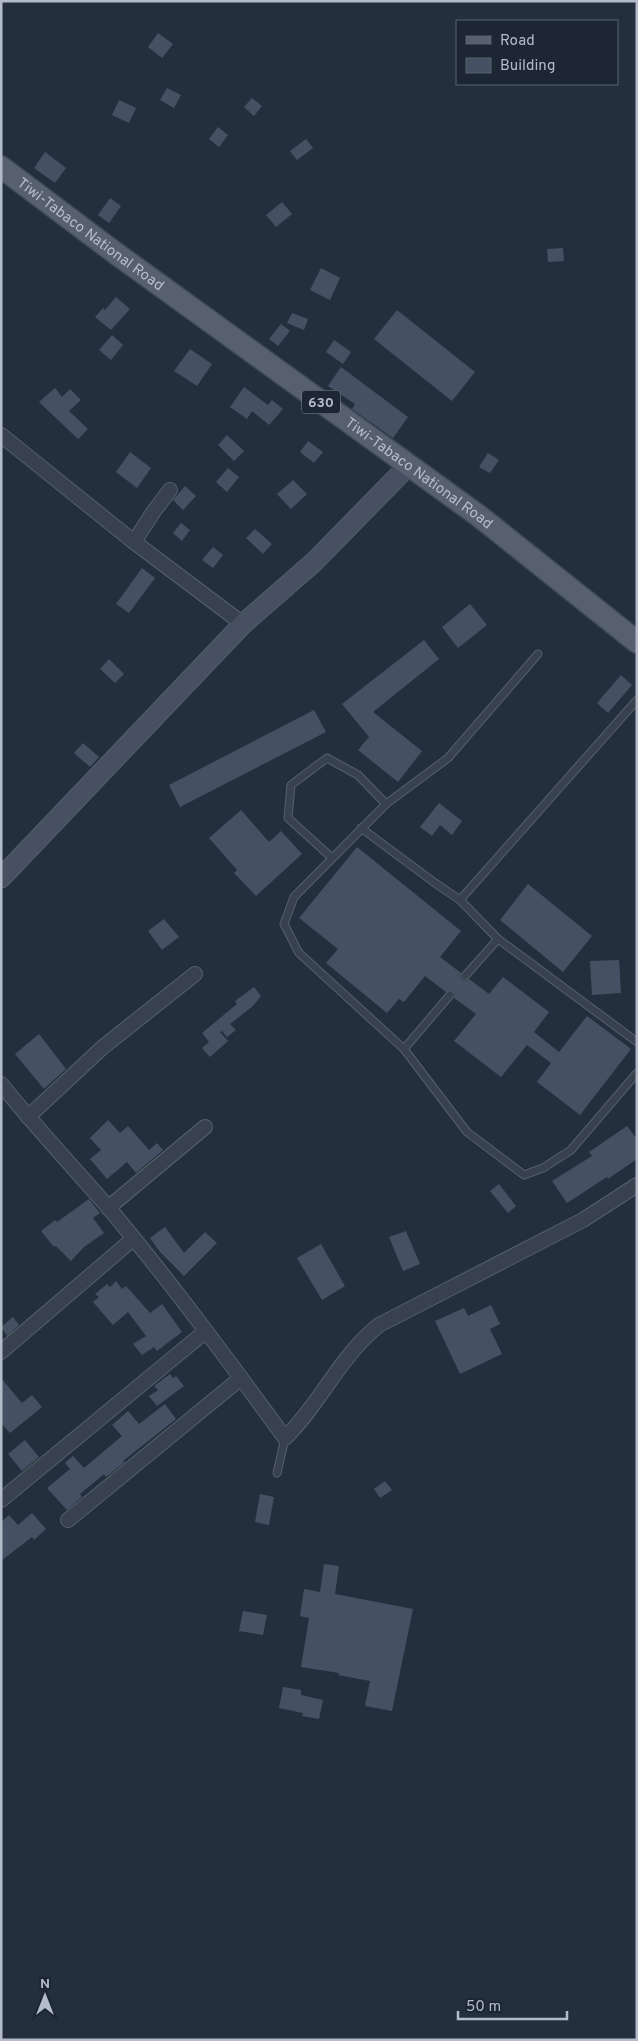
<svg xmlns="http://www.w3.org/2000/svg" width="638" height="2041" font-family="Overpass,sans-serif">
  <style>
    .building { fill: #455162 }
    .lines { fill: none; stroke-linecap: round; stroke-linejoin: round }
    .service-casing { stroke: #565f6c; stroke-width: 9 }
    .minor-casing { stroke: #565f6c; stroke-width: 16 }
    .secondary-casing { stroke: #565f6c; stroke-width: 21 }
    .primary-casing { stroke: #414a57; stroke-width: 24 }
    .service { stroke: #38414e; stroke-width: 7 }
    .minor { stroke: #38414e; stroke-width: 14 }
    .secondary { stroke: #465061; stroke-width: 19 }
    .primary { stroke: #56606e; stroke-width: 21 }
    .labels { text-anchor: middle; stroke-width: 5; stroke-linejoin: round; paint-order: stroke }
    .shield { fill: #1d2633; stroke: #878f9c; stroke-width: 1 }
    .shield-label { font-size: 14px; font-weight: bold; fill: #b4bcc9 }
    .street-label { font-size: 15px; fill: #b4bcc9; stroke: #1d2633 }
  </style>
  <rect width="100%" height="100%" fill="#242f3e"/>
  <g class="building">
    <path d="M158 33 173 44 162 58 148 47Z"/>
    <path d="M167 88 181 95 174 108 160 100Z"/>
    <path d="M252 98 262 106 254 116 244 107Z"/>
    <path d="M119 100 136 108 129 123 112 115Z"/>
    <path d="M218 127 228 135 219 147 209 139Z"/>
    <path d="M306 139 313 148 297 160 290 151Z"/>
    <path d="M45 152 66 168 55 183 34 168Z"/>
    <path d="M110 198 121 206 109 223 98 215Z"/>
    <path d="M282 202 292 214 276 227 266 215Z"/>
    <path d="M563 248 564 261 548 262 547 249Z"/>
    <path d="M321 268 340 278 330 300 310 290Z"/>
    <path d="M116 297 130 309 111 330 95 317 103 308 105 310Z"/>
    <path d="M397 310 475 372 452 401 374 339Z"/>
    <path d="M292 313 308 319 304 330 287 323Z"/>
    <path d="M281 324 290 331 278 346 269 339Z"/>
    <path d="M112 335 123 345 111 360 99 350Z"/>
    <path d="M334 340 351 352 343 364 326 352Z"/>
    <path d="M190 349 212 364 197 386 174 371Z"/>
    <path d="M341 367 408 417 393 438 352 409 355 404 328 386Z"/>
    <path d="M244 387 268 405 272 400 283 409 269 425 252 411 247 419 230 407Z"/>
    <path d="M55 388 62 397 70 389 81 400 69 411 88 429 78 439 39 402Z"/>
    <path d="M227 435 244 451 234 461 218 445Z"/>
    <path d="M308 441 323 452 314 463 300 452Z"/>
    <path d="M130 452 151 468 137 488 116 472Z"/>
    <path d="M488 453 499 460 490 473 479 467Z"/>
    <path d="M228 468 239 477 227 492 216 482Z"/>
    <path d="M293 480 307 494 291 509 277 494Z"/>
    <path d="M185 486 196 496 183 510 173 500Z"/>
    <path d="M181 523 190 530 182 541 173 533Z"/>
    <path d="M255 529 272 544 263 554 246 538Z"/>
    <path d="M213 547 223 555 213 568 202 560Z"/>
    <path d="M142 568 155 578 129 613 116 604Z"/>
    <path d="M470 604 487 625 458 648 442 627Z"/>
    <path d="M424 640 439 659 373 712 422 751 398 782 358 750 369 737 342 704Z"/>
    <path d="M109 659 124 674 115 683 100 669Z"/>
    <path d="M621 675 632 685 608 713 597 703Z"/>
    <path d="M314 710 326 732 180 807 169 785Z"/>
    <path d="M83 743 99 757 90 767 74 753Z"/>
    <path d="M439 803 462 821 452 835 440 825 432 836 420 827Z"/>
    <path d="M241 810 269 842 281 831 302 854 256 896 234 873 237 870 209 838Z"/>
    <path d="M357 847 461 931 440 957 461 973 460 977 462 980 466 981 469 979 489 994 503 977 549 1012 534 1032 559 1052 587 1016 631 1049 580 1115 537 1082 551 1063 527 1045 501 1077 454 1041 476 1014 454 998 455 994 453 991 446 992 425 976 404 1002 399 999 387 1013 326 963 338 949 299 918Z"/>
    <path d="M528 884 592 936 563 972 500 920Z"/>
    <path d="M164 919 179 937 162 950 148 931Z"/>
    <path d="M619 960 621 993 592 995 590 961Z"/>
    <path d="M254 987 261 996 253 1006 230 1024 236 1030 227 1037 222 1031 220 1032 228 1041 210 1057 202 1048 209 1042 202 1033 237 1004 235 1001Z"/>
    <path d="M39 1034 66 1069 44 1089 15 1054Z"/>
    <path d="M108 1120 120 1133 128 1126 149 1150 157 1143 163 1150 136 1173 127 1162 107 1179 90 1159 101 1150 90 1138Z"/>
    <path d="M627 1126 637 1139V1159L608 1179 607 1177 567 1203 552 1181 592 1156 589 1152Z"/>
    <path d="M499 1184 516 1206 508 1213 490 1191Z"/>
    <path d="M89 1199 100 1213 93 1218 104 1233 84 1247 71 1261 56 1246 54 1247 41 1231 55 1220 57 1222Z"/>
    <path d="M165 1227 184 1253 205 1232 217 1243 184 1276 160 1252 150 1238Z"/>
    <path d="M406 1231 420 1264 403 1271 389 1237Z"/>
    <path d="M321 1244 345 1286 322 1300 297 1258Z"/>
    <path d="M116 1281 122 1289 126 1286 150 1313 162 1304 182 1332 157 1351 154 1347 142 1355 133 1344 146 1336 128 1312 113 1325 93 1302 99 1297 95 1294 107 1284 110 1287Z"/>
    <path d="M491 1305 500 1324 490 1329 502 1354 460 1374 435 1321 464 1308 468 1316Z"/>
    <path d="M13 1317 19 1325 7 1336 1 1327Z"/>
    <path d="M170 1374 173 1378 176 1376 184 1386 157 1406 149 1396 158 1390 154 1386Z"/>
    <path d="M1 1378 22 1403 32 1395 42 1407 10 1433 1 1423Z"/>
    <path d="M165 1404 176 1419 123 1461 125 1462 106 1477 104 1474 80 1494 82 1497 67 1510 47 1488 70 1469 65 1463 73 1456 84 1468 122 1436 112 1425 128 1411 139 1424Z"/>
    <path d="M25 1440 39 1457 22 1471 8 1454Z"/>
    <path d="M385 1481 392 1490 380 1498 374 1489Z"/>
    <path d="M260 1494 274 1497 269 1525 255 1522Z"/>
    <path d="M32 1513 46 1529 34 1540 32 1537 1 1561V1522L9 1515 18 1525Z"/>
    <path d="M324 1564 339 1566 335 1594 413 1609 392 1711 365 1706 370 1681 338 1675 339 1673 301 1667 309 1618 300 1616 304 1589 320 1592Z"/>
    <path d="M243 1611 267 1615 263 1635 239 1631Z"/>
    <path d="M283 1687 301 1690V1695L323 1700 319 1719 302 1716 303 1713 279 1708Z"/>
  </g>
  <g class="lines">
    <defs>
      <g id="service">
        <path d="M538 654 448 758 386 804 294 897 284 924 299 953 404 1049 467 1132 524 1175 543 1168 571 1150 637 1073"/>
        <path d="M361 828 435 883 460 900 637 700"/>
        <path d="M332 858 288 818 291 785 327 758 358 775 386 804"/>
        <path d="M460 900 498 939 637 1042"/>
        <path d="M465 976 498 939"/>
        <path d="M404 1049 450 995"/>
        <path d="M277 1473 285 1438"/>
      </g>
      <g id="minor">
        <path d="M1 435 134 542 243 624"/>
        <path d="M134 542 154 511 170 490"/>
        <path d="M1 1084C35 1126 72 1166 108 1207 170 1281 228 1360 285 1438 320 1404 340 1356 379 1325L583 1220 637 1185"/>
        <path d="M28 1117 103 1047 195 974"/>
        <path d="M108 1208 205 1127"/>
        <path d="M1 1352 133 1239"/>
        <path d="M1 1500 206 1331"/>
        <path d="M68 1520 241 1378"/>
      </g>
      <path id="secondary" d="M1 878 243 624 314 562 409 465"/>
      <g id="primary">
        <path id="s1" d="M1 167 114 252 479 516 637 642"/>
      </g>
    </defs>
    <use href="#service" class="service-casing"/>
    <use href="#minor" class="minor-casing"/>
    <use href="#secondary" class="secondary-casing"/>
    <use href="#primary" class="primary-casing"/>
    <use href="#service" class="service"/>
    <use href="#minor" class="minor"/>
    <use href="#secondary" class="secondary"/>
    <use href="#primary" class="primary"/>
  </g>
  <g class="labels">
    <rect class="shield" x="302" y="390.5" width="38" height="23" rx="4"/>
    <g class="shield-label">
      <text x="321" y="407">630</text>
    </g>
    <g class="street-label">
      <text dy="5" stroke="none"><textPath href="#s1" startOffset="112">Tiwi-Tabaco National Road</textPath></text>
      <text dy="5" stroke="none"><textPath href="#s1" startOffset="518">Tiwi-Tabaco National Road</textPath></text>
    </g>
  </g>
  <rect width="638" height="2041" fill="none" stroke="#b4bcc9" stroke-width="5"/>
  <rect x="456" y="20" width="162" height="65" fill="#1d2633" stroke="#59626f"/>
  <rect x="466" y="36" width="25" height="8" fill="#56606e" stroke="#59626f"/>
  <text x="500" y="45" font-size="15" fill="#b4bcc9">Road</text>
  <rect x="466" y="58" width="25" height="15" fill="#455162" stroke="#59626f"/>
  <text x="500" y="70" font-size="15" fill="#b4bcc9">Building</text>
  <g transform="translate(45 1996)" stroke="#1d2633" stroke-width="4" paint-order="stroke">
  <path d="M0-4L9 19L0 12L-9 19Z" fill="#b4bcc9"/>
  <text y="-8" font-size="14" font-weight="bold" text-anchor="middle" fill="#b4bcc9">N</text>
  </g>
  <path d="M458 2011v8h109v-8" fill="none" stroke="#b4bcc9" stroke-width="2.5"/>
  <text x="466" y="2011" font-size="15" fill="#b4bcc9" stroke="#1d2633" stroke-width="4" paint-order="stroke">50 m</text>
</svg>
